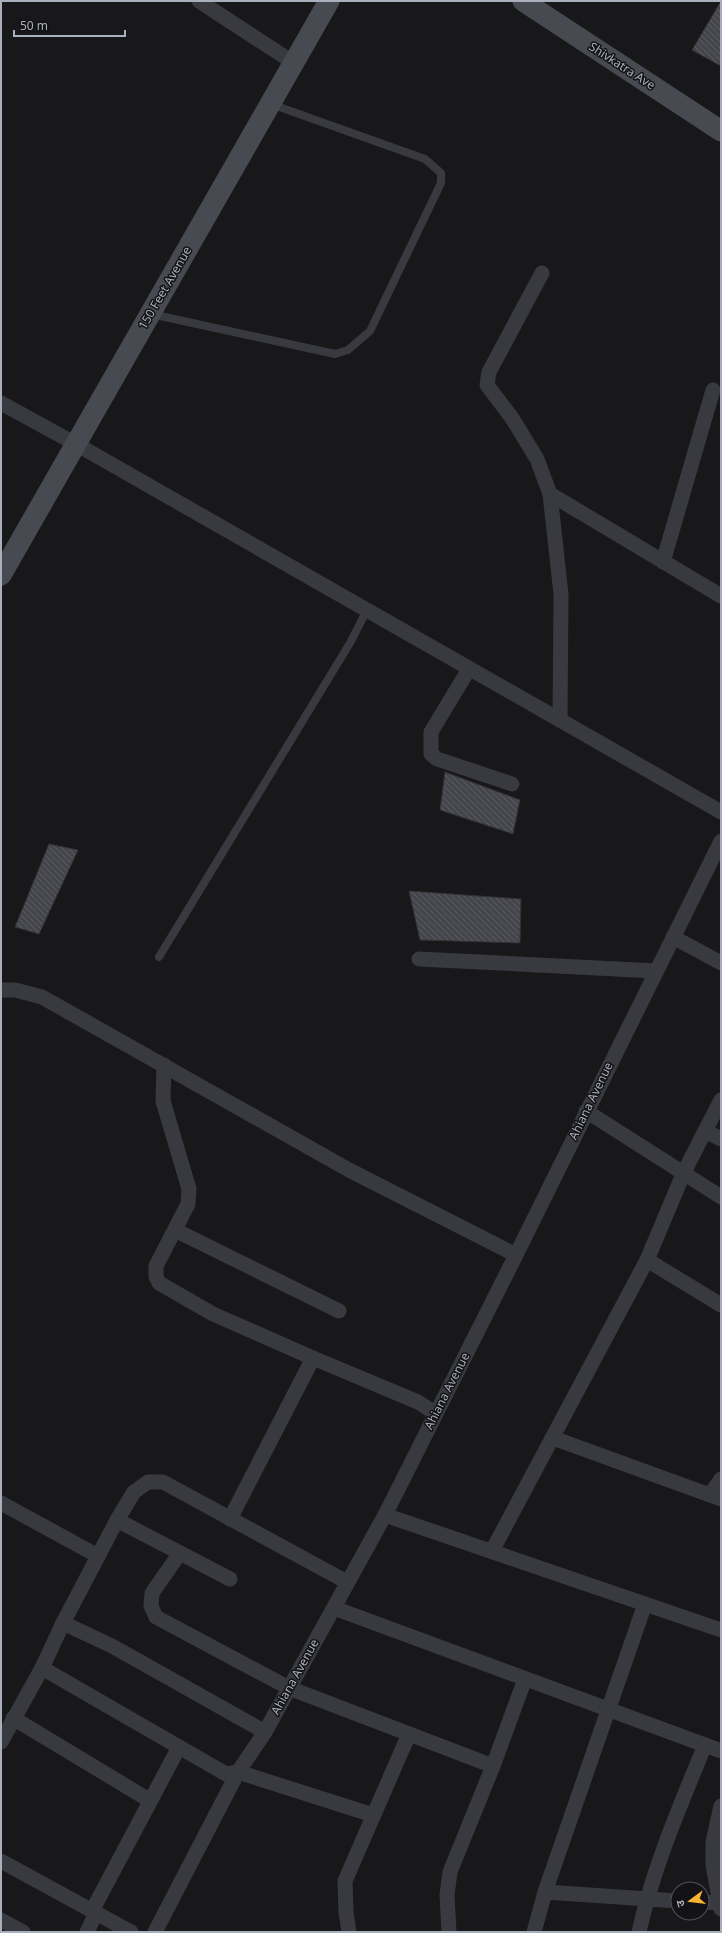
<svg xmlns="http://www.w3.org/2000/svg" width="722" height="1933" font-family="'Noto Sans','Noto Sans Devanagari',sans-serif">
  <style>
    .building { fill: url(#building-back-hatch); stroke: #323237 }
    .lines { fill: none; stroke-linecap: round; stroke-linejoin: round }
    .lane { stroke: #393a40; stroke-width: 8 }
    .street { stroke: #393a40; stroke-width: 15 }
    .secondary { stroke: #474a50; stroke-width: 21 }
    .labels { text-anchor: middle; stroke-width: 3; stroke-linejoin: round; paint-order: stroke }
    .street-label { font-size: 12px; fill: #aab0bb; stroke: #131316 }
  </style>
  <defs>
    <pattern id="building-back-hatch" width="6" height="6" patternUnits="userSpaceOnUse"><rect width="6" height="6" fill="#44464b"/><path d="M-1 5l2 2M0 0l6 6M5-1l2 2" fill="none" stroke="#5c5e63"/></pattern>
  </defs>
  <rect width="100%" height="100%" fill="#18181b"/>
  <g class="building">
    <path d="M721 1V66L692 50Z"/>
    <path d="M445 772 520 800 513 834 440 810Z"/>
    <path d="M49 844 78 850 39 934 15 927Z"/>
    <path d="M409 891 521 899 520 943 420 940Z"/>
  </g>
  <g class="lines">
    <g class="lane">
      <path d="M151 314 335 354 348 350 370 331 441 183V173L425 159 271 104"/>
      <path d="M159 957 350 643 367 610"/>
    </g>
    <g class="street">
      <path d="M199 1 294 63"/>
      <path d="M542 273 489 372 487 385 512 418 537 459 550 494 561 594 560 720"/>
      <path d="M1 403 76 444 721 812"/>
      <path d="M550 494 721 596"/>
      <path d="M663 562 713 390"/>
      <path d="M469 669 431 732V754L437 759 512 784"/>
      <path d="M673 937 721 963"/>
      <path d="M419 959 656 971"/>
      <path d="M1 990H15L42 997 349 1170 516 1255"/>
      <path d="M164 1065 163 1101 189 1189 188 1204 156 1266V1277L159 1283 213 1314 313 1358 418 1402 435 1413"/>
      <path d="M586 1111 721 1197"/>
      <path d="M705 1131 721 1139"/>
      <path d="M175 1230 339 1311"/>
      <path d="M647 1260 721 1305"/>
      <path d="M553 1438 721 1499"/>
      <path d="M710 1495 721 1479"/>
      <path d="M1 1503 98 1556"/>
      <path d="M385 1515 721 1630"/>
      <path d="M230 1519 313 1358"/>
      <path d="M117 1520 230 1579"/>
      <path d="M492 1551 647 1260 684 1172 721 1100"/>
      <path d="M180 1553 152 1593 151 1606 156 1617 289 1688 493 1766"/>
      <path d="M334 1608 721 1751"/>
      <path d="M63 1623 112 1646 265 1732"/>
      <path d="M42 1668 226 1774 238 1772 373 1815"/>
      <path d="M13 1718 149 1800"/>
      <path d="M1 1742 42 1668 63 1623 117 1520 134 1492 148 1482H163L347 1582"/>
      <path d="M721 1806 713 1842V1865L721 1909"/>
      <path d="M1 1861 131 1932"/>
      <path d="M545 1892 678 1901"/>
      <path d="M702 1902 720 1903"/>
      <path d="M92 1911 179 1747"/>
      <path d="M1 1920 23 1932"/>
      <path d="M87 1932 96 1913"/>
      <path d="M155 1932 238 1772 265 1732 385 1515 516 1255 721 841"/>
      <path d="M349 1932 346 1912 345 1881 409 1734"/>
      <path d="M449 1932 447 1895 450 1872 493 1766 525 1679"/>
      <path d="M534 1932 545 1892 645 1604"/>
      <path d="M639 1932C653 1868 680 1806 705 1745"/>
    </g>
    <g class="secondary">
      <path d="M523 1 721 131"/>
      <path d="M1 575 329 1"/>
    </g>
  </g>
  <g class="labels">
    <g class="street-label">
      <text transform="translate(622 66) rotate(33)" y="4">Shivkatra Ave</text>
      <text transform="translate(165 288) rotate(-60)" y="4">150 Feet Avenue</text>
      <text transform="translate(591 1101) rotate(-64)" y="4">Ahiana Avenue</text>
      <text transform="translate(447 1391) rotate(-63)" y="4">Ahiana Avenue</text>
      <text transform="translate(295 1677) rotate(-61)" y="4">Ahiana Avenue</text>
    </g>
  </g>
  <rect width="722" height="1933" fill="none" stroke="#aab0bb" stroke-width="4"/>
  <g transform="translate(690 1901) rotate(255)"><circle r="19" fill="#131316" stroke="#4f5258"/>
  <path d="M0-3L7 15L0 10L-7 15Z" fill="#f9b332"/>
  <text y="-6" font-size="11" font-weight="bold" text-anchor="middle" fill="#aab0bb">उ</text>
  </g>
  <path d="M14 30v6h111v-6" fill="none" stroke="#aab0bb" stroke-width="2"/>
  <text x="20" y="30" font-size="12" fill="#aab0bb" stroke="#131316" stroke-width="3" paint-order="stroke">50 m</text>
</svg>
